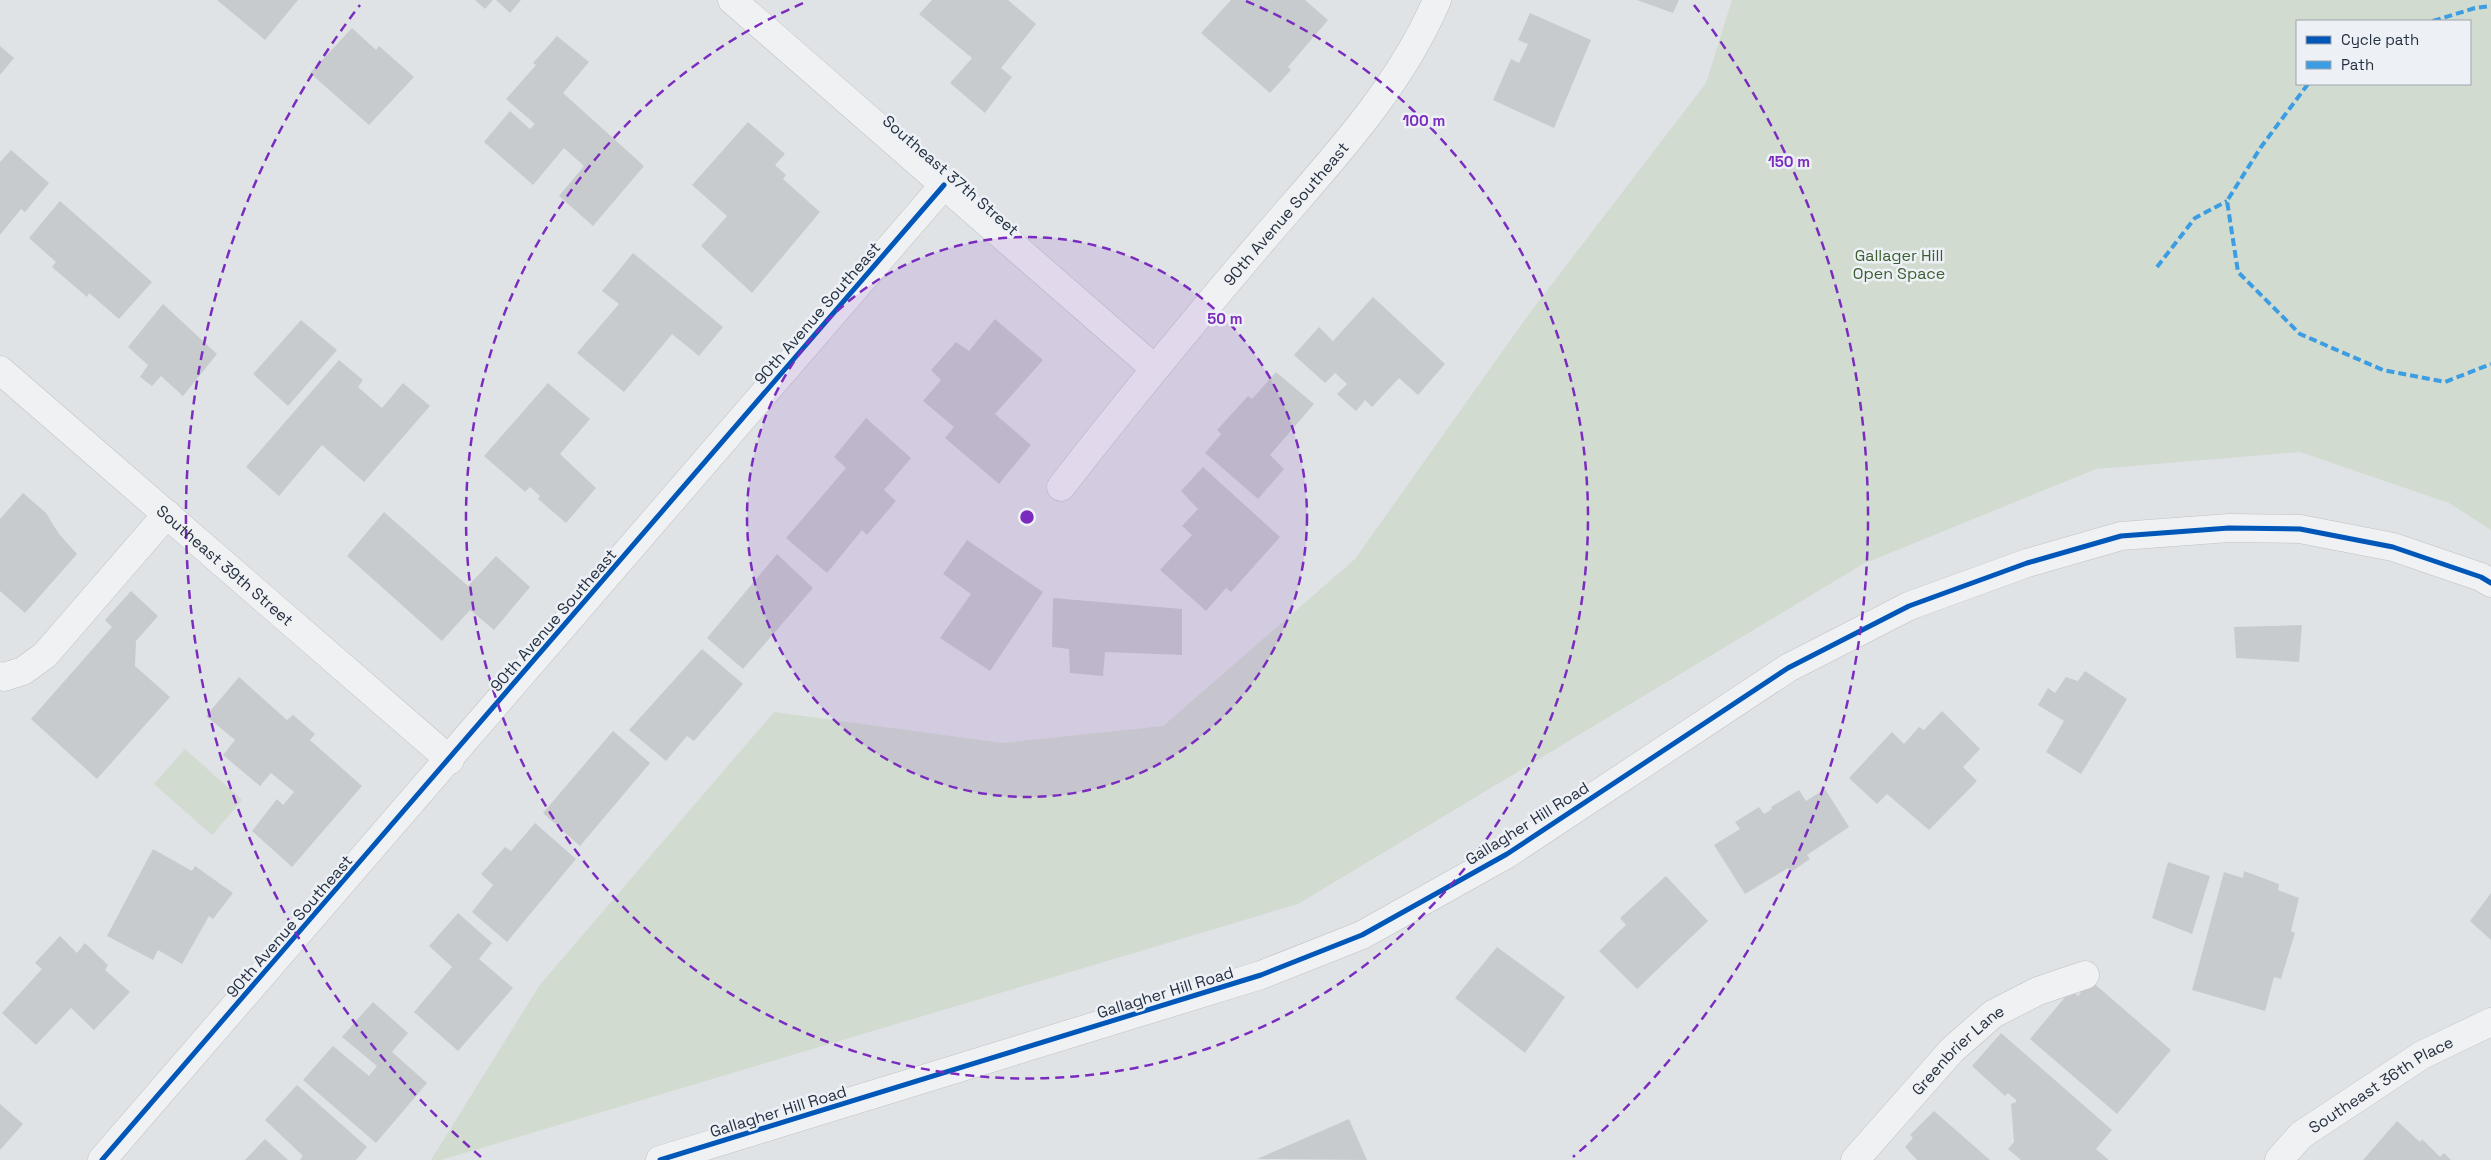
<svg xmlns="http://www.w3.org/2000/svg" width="2491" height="1160" font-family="'Space Grotesk',sans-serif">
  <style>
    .green { fill: #d1dbd0; fill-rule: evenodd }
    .building { fill: #c8cbce }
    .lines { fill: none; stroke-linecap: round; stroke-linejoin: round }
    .minor-casing { stroke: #bec1c4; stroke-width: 29 }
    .minor { stroke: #f0f1f3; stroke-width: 28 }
    .quiet { stroke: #3c9de3; stroke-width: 4; stroke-dasharray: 8 4; stroke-linecap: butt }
    .cycleway-casing { stroke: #edf1f6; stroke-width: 8 }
    .cycleway { stroke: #0057b8; stroke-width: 5 }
    .ring { fill: none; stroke: #7b2cbf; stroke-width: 2.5; stroke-dasharray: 9 6 }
    .labels { text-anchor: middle; stroke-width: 5; stroke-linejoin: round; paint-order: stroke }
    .street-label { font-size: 16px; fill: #253041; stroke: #edf1f6 }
    .park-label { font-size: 16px; fill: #3b5e31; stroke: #edf1f6 }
    .centre { fill: #7b2cbf; stroke: #edf1f6; stroke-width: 2.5 }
    .ring-label { font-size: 15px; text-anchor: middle; font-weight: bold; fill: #7b2cbf; stroke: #edf1f6; stroke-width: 5; stroke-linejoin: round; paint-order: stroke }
  </style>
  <rect width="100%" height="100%" fill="#e0e3e6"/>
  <g class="green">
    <path d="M1732 0H2491V530L2449 503 2300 452 2096 469 1863 564 1298 904 441 1160H431L539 986 774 712 1003 743 1163 726 1355 559 1526 318 1706 83ZM2470 21V84H2297V21Z"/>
    <path d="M185 749 242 800 212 835 154 784Z"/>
  </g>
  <g class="building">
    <path d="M217 0H298L265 40Z"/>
    <path d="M475 0H493L485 9Z"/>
    <path d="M496 0H521L510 13Z"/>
    <path d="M932 0H1008L1036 24 1001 68 1012 77 985 113 950 83 972 58 919 14Z"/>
    <path d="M1231 0H1305L1328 20 1288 67 1291 70 1270 93 1201 33Z"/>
    <path d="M1637 0H1679L1673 13Z"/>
    <path d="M1530 13 1591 40 1554 128 1493 100 1511 59 1519 63 1528 44 1518 40Z"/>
    <path d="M352 28 376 50 379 46 414 77 369 125 310 73Z"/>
    <path d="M557 36 589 62 563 93 644 166 593 226 559 196 584 166 564 148 533 185 484 142 510 111 530 129 535 124 506 99 536 65 533 63Z"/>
    <path d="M0 46 14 58 0 75Z"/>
    <path d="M748 122 785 154 775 165 786 175 783 179 820 212 752 293 701 246 727 216 692 185Z"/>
    <path d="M11 150 49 183 25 212 21 209 0 235V162Z"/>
    <path d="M60 201 152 282 119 319 89 293 87 297 52 267 56 262 29 238Z"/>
    <path d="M633 253 723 327 699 356 672 334 624 392 577 353 619 304 602 291Z"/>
    <path d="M1373 297 1445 364 1418 395 1399 378 1372 407 1365 400 1356 411 1337 394 1347 384 1335 373 1325 383 1294 355 1319 327 1333 341Z"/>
    <path d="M163 304 217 354 183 396 161 376 152 386 140 377 148 365 128 347Z"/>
    <path d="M995 319 1043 360 995 414 1031 445 999 484 945 438 954 427 923 401 941 380 931 370 956 342 969 351Z"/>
    <path d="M301 320 337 350 288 406 253 374Z"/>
    <path d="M339 360 363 380 358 387 382 408 403 383 430 406 364 482 322 445 279 496 246 467Z"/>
    <path d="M1276 372 1314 404 1270 455 1284 469 1258 499 1205 453 1221 434 1217 430 1248 396 1252 399Z"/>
    <path d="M548 383 590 419 560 454 596 488 566 523 538 499 540 496 530 487 525 492 484 456Z"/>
    <path d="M866 418 911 458 884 490 896 501 867 535 862 530 827 573 786 538 846 468 834 457Z"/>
    <path d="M1203 467 1280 537 1231 592 1226 588 1206 611 1160 570 1192 535 1182 526 1198 509 1181 491Z"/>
    <path d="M23 493 46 513 59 534 77 554 25 613 0 591V519Z"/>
    <path d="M384 512 468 586 496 556 530 587 494 630 470 610 442 641 347 556Z"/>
    <path d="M967 540 1043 592 990 671 940 638 971 594 943 574Z"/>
    <path d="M777 554 813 588 743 669 707 638Z"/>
    <path d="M131 591 158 616 136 641 135 666 170 697 97 779 31 719 112 627 105 620Z"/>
    <path d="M1053 598 1182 609V655L1105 652 1103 676 1070 673 1069 649 1052 647Z"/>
    <path d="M2302 625 2299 662 2236 658 2234 627Z"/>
    <path d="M702 649 743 684 694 741 687 736 666 761 629 730Z"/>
    <path d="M2085 671 2127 699 2081 774 2046 752 2064 721 2038 705 2048 688 2055 693 2066 677 2078 681Z"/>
    <path d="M239 677 287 720 293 715 315 734 310 740 362 786 292 867 252 831 277 799 283 805 294 792 271 773 260 786 223 755 235 740 206 716Z"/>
    <path d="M1942 711 1980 749 1963 767 1977 781 1929 830 1887 794 1877 804 1849 778 1892 732 1904 744 1919 727 1924 730Z"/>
    <path d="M613 731 650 763 580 846 543 813Z"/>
    <path d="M1825 789 1849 827 1807 855 1810 859 1791 872 1788 868 1745 894 1714 845 1740 829 1735 822 1759 807 1764 814 1772 809 1771 807 1799 790 1806 801Z"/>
    <path d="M535 823 576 859 507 942 472 912 493 885 481 874 505 847 511 851Z"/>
    <path d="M153 849 192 871 195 866 233 893 213 919 209 916 182 964 158 950 153 960 107 936Z"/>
    <path d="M2168 862 2210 876 2192 934 2152 918Z"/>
    <path d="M2244 871 2279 884 2278 890 2299 898 2291 931 2295 933 2281 979 2274 977 2265 1011 2192 990 2224 872 2243 878Z"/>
    <path d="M1666 876 1708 921 1637 989 1599 951 1626 925 1620 918Z"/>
    <path d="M2491 893V940L2470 921Z"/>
    <path d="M458 913 492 943 479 959 513 988 458 1051 414 1012 452 967 429 946Z"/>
    <path d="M60 936 77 953 85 943 108 965 105 970 130 992 94 1030 71 1008 36 1045 2 1013 42 969 35 963Z"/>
    <path d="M1497 947 1565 997 1525 1053 1455 998Z"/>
    <path d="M2090 980 2171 1050 2117 1114 2030 1039 2071 990 2078 996Z"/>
    <path d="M373 1002 408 1033 392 1052 427 1083 376 1143 303 1080 333 1046 369 1076 377 1066 342 1037Z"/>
    <path d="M2001 1033 2112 1130 2096 1149 2109 1160H2021L2008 1149 2014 1142 2011 1104 2016 1102V1100L2008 1093 2005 1096 1972 1066Z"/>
    <path d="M297 1085 367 1147 356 1160H300L303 1156 265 1120Z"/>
    <path d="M0 1104 23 1124 0 1150Z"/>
    <path d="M1934 1111 1990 1160H1917L1905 1147 1913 1138 1910 1135Z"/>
    <path d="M1349 1119 1367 1160 1257 1159Z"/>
    <path d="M2397 1121 2420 1142 2422 1139 2440 1157 2444 1153 2451 1160H2363Z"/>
    <path d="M265 1139 288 1160H245Z"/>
  </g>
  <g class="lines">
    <defs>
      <g id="minor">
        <path d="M732 0 1154 368"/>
        <path id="s1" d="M0 370 450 760"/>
        <path id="s2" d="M1061 487C1126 403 1193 322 1262 241 1326 166 1398 92 1437 0"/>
        <path d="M0 676 4 677 23 671 45 655 167 514"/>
        <path d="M102 1160 944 185"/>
        <path d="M660 1160 1261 975 1362 935 1507 854 1788 668 1909 606 2027 563 2121 536 2229 528 2300 529 2393 547 2481 577 2491 583"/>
        <path id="s3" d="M1855 1160 1952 1050 1993 1014 2038 991 2085 975"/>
        <path id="s4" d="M2279 1160 2301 1135 2422 1055 2491 1022"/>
      </g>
    </defs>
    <use href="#minor" class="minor-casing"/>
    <use href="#minor" class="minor"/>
    <g class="quiet">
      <path d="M2433 21 2475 8 2491 6"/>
      <path d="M2308 84 2261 147 2227 201 2238 272 2300 334 2383 370 2445 382 2491 364"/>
      <path d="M2157 267 2195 218 2227 201"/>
    </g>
    <defs>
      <g id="cycleway">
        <path d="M102 1160 944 185"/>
        <path d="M660 1160 1261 975 1362 935 1507 854 1788 668 1909 606 2027 563 2121 536 2229 528 2300 529 2393 547 2481 577 2491 583"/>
      </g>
    </defs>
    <use href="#cycleway" class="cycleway-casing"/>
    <use href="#cycleway" class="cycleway"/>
  </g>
  <circle cx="1027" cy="517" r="280" fill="#7b2cbf" fill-opacity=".12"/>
  <g class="ring">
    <circle cx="1027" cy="517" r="280"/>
    <path d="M1246 1A561 561 0 1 1 808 1"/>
    <path d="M481 1157A841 841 0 0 1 360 5M1694 5A841 841 0 0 1 1573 1157"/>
  </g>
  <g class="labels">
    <g class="street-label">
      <text transform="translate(951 175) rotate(41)" y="6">Southeast 37th Street</text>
      <text dy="6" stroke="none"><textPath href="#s2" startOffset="354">90th Avenue Southeast</textPath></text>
      <text transform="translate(817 313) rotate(-49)" y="6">90th Avenue Southeast</text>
      <text dy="6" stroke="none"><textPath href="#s1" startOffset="298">Southeast 39th Street</textPath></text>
      <text transform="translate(553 620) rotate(-49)" y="6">90th Avenue Southeast</text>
      <text transform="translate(1527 823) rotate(-32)" y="6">Gallagher Hill Road</text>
      <text transform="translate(289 926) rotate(-49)" y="6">90th Avenue Southeast</text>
      <text transform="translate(1165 992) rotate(-17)" y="6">Gallagher Hill Road</text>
      <text dy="6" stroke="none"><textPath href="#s3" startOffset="151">Greenbrier Lane</textPath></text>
      <text dy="6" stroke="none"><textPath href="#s4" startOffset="128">Southeast 36th Place</textPath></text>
      <text transform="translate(778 1111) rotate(-17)" y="6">Gallagher Hill Road</text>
    </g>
    <g class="park-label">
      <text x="1899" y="261">Gallager Hill<tspan x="1899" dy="18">Open Space</tspan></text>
    </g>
  </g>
  <circle cx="1027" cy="517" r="8" class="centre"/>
  <g class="ring-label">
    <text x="1424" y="126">100 m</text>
    <text x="1789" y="167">150 m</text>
    <text x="1225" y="324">50 m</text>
  </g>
  <rect x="2296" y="20" width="175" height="65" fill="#edf1f6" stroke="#9da4ae"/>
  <rect x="2306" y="36" width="25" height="8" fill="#0057b8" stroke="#9da4ae"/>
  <text x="2341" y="45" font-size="15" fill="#253041">Cycle path</text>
  <rect x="2306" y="61" width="25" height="8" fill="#3c9de3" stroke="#9da4ae"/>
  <text x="2341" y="70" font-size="15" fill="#253041">Path</text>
</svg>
